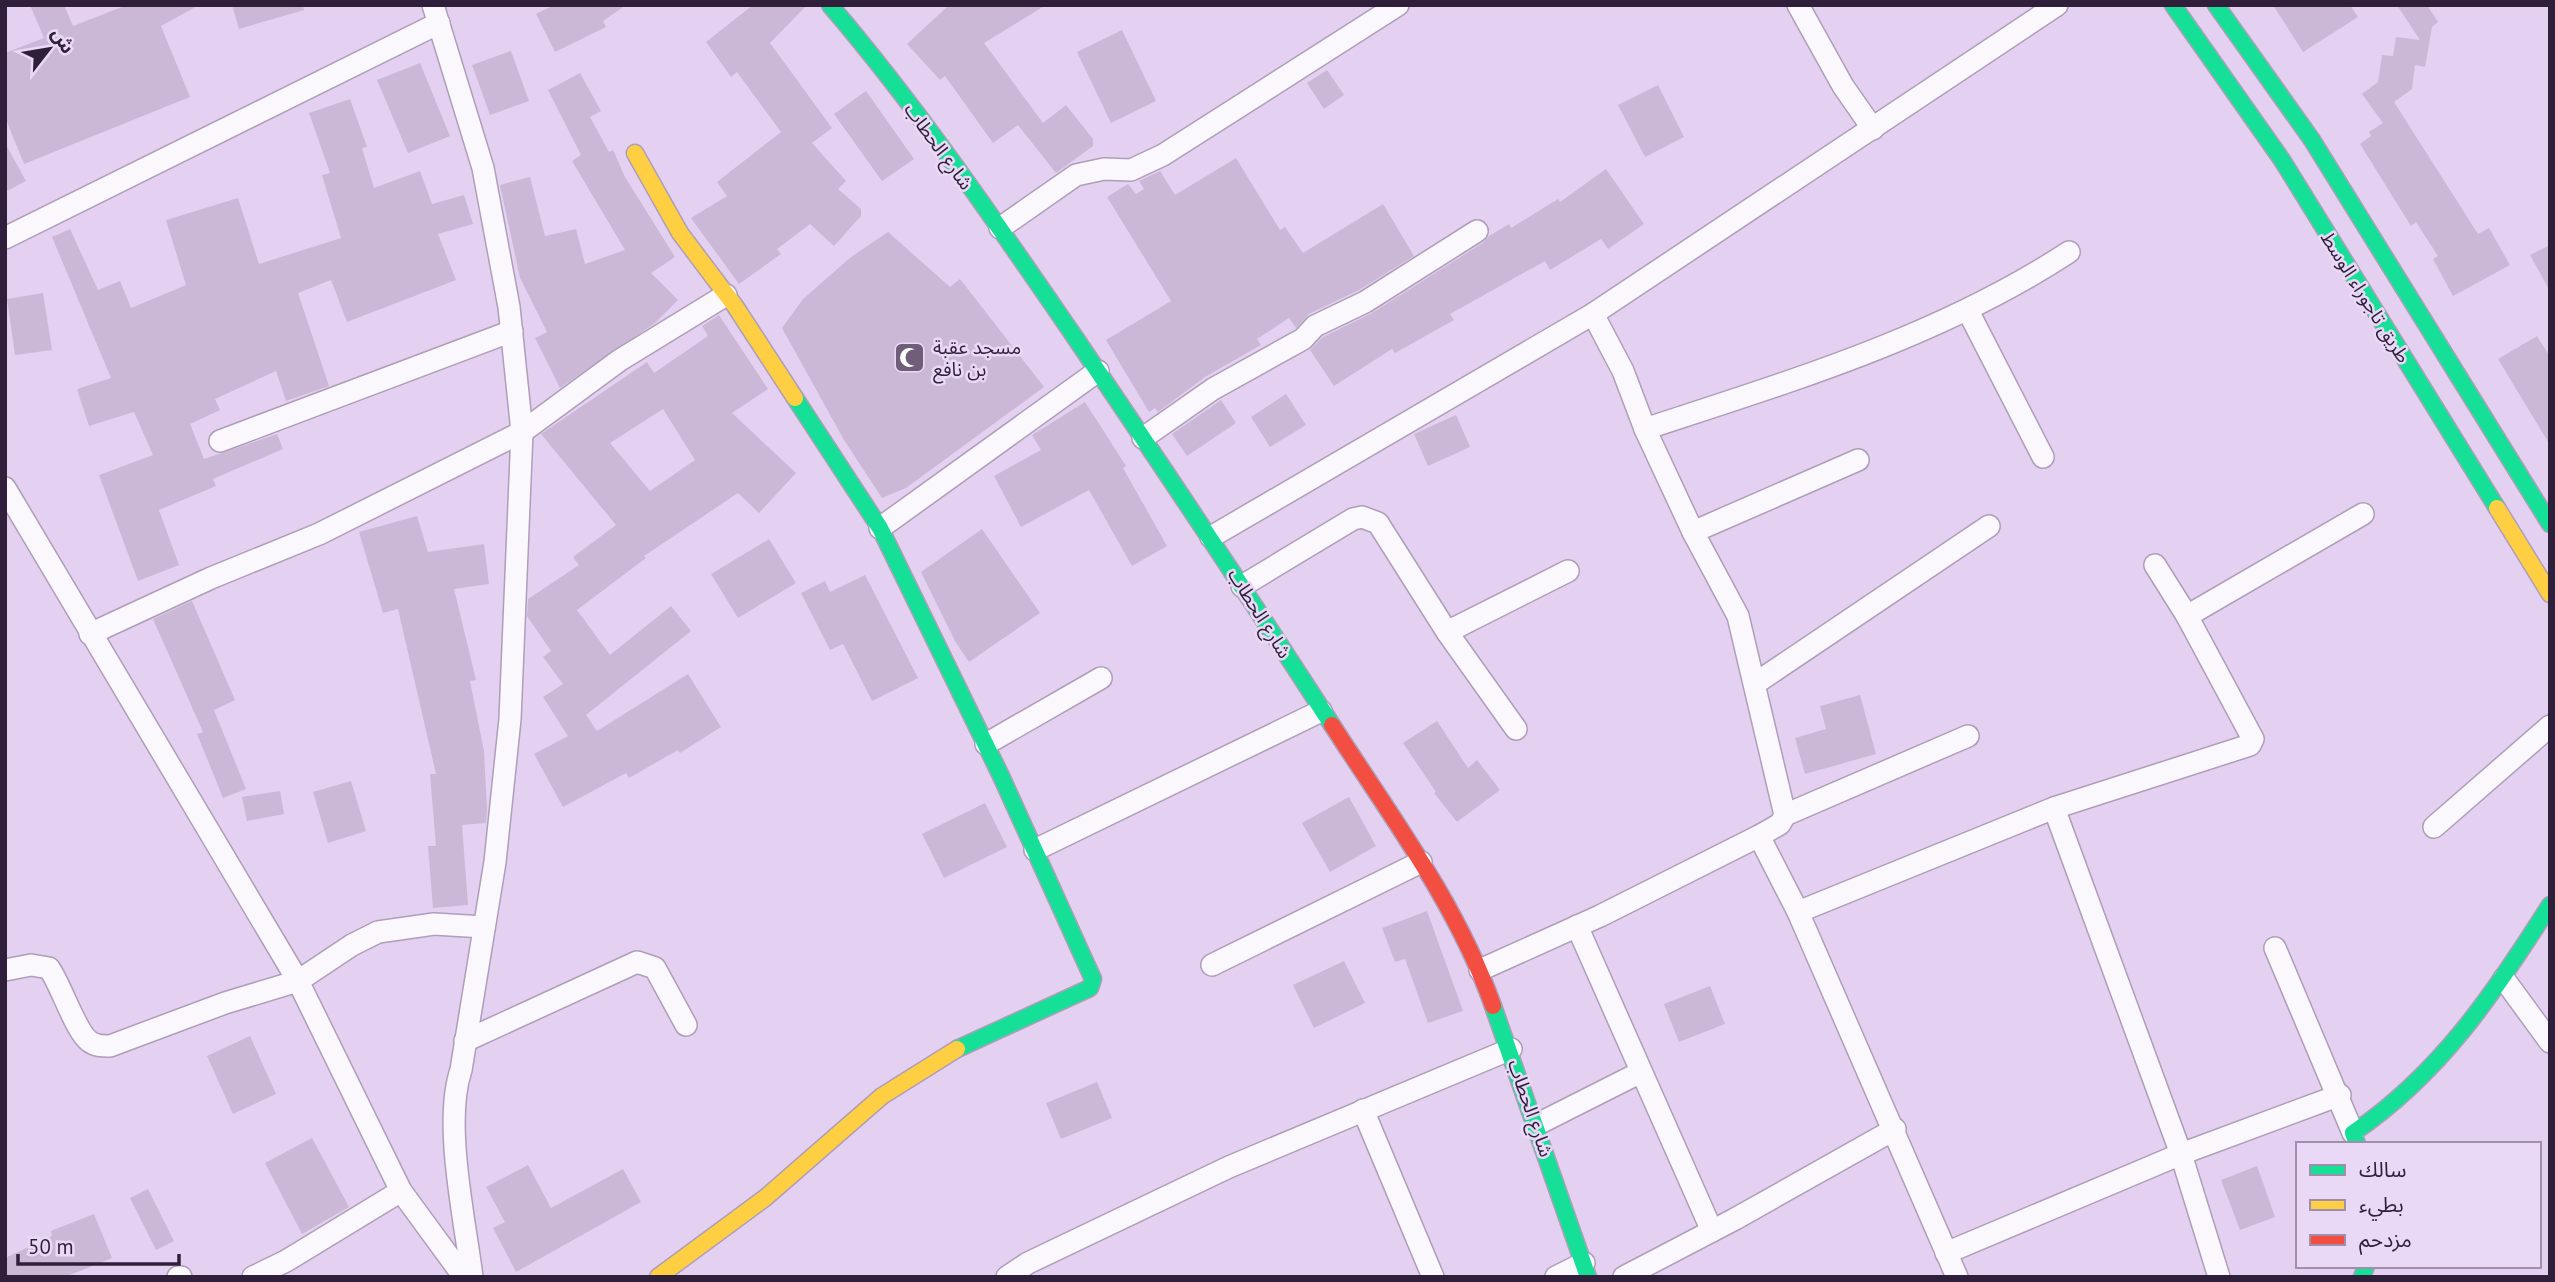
<svg xmlns="http://www.w3.org/2000/svg" width="2555" height="1282" font-family="'PT Sans','Noto Sans Arabic',sans-serif">
  <style>
    .building { fill: #cbb8d7; fill-rule: evenodd }
    .lines { fill: none; stroke-linecap: round; stroke-linejoin: round }
    .street-casing { stroke: #ae9eb9; stroke-width: 24 }
    .fast-casing { stroke: #ae9eb9; stroke-width: 19 }
    .slow-casing { stroke: #ae9eb9; stroke-width: 19 }
    .jam-casing { stroke: #ae9eb9; stroke-width: 19 }
    .street { stroke: #fbf8fd; stroke-width: 21 }
    .fast { stroke: #16e098; stroke-width: 16 }
    .slow { stroke: #ffcf43; stroke-width: 16 }
    .jam { stroke: #f24e42; stroke-width: 16 }
    .labels { text-anchor: middle; stroke-width: 5; stroke-linejoin: round; paint-order: stroke }
    .street-label { font-size: 19px; fill: #301f3a; stroke: #ead9f6 }
    .poi-label { font-size: 19px; fill: #301f3a; stroke: #ead9f6; text-anchor: start }
  </style>
  <rect width="100%" height="100%" fill="#e4d1f1"/>
  <g class="building">
    <path d="M30 5H64L73 26 127 5H199L161 26 190 97 24 164 5 117V53L44 38Z"/>
    <path d="M232 5H303L304 10 239 29Z"/>
    <path d="M554 5H626L603 21 606 27 555 52 536 14Z"/>
    <path d="M753 5H807L770 43 832 128 812 143 846 181 838 189 861 209V216L834 246 810 224 777 249 781 254 739 284 691 218 727 196 717 182 781 132 737 72 731 77 706 42Z"/>
    <path d="M949 5H1046L984 43 1043 123 1066 105 1093 139V146L1056 173 1018 125 993 143 945 76 940 80 907 44Z"/>
    <path d="M2273 5H2350L2358 17 2303 52Z"/>
    <path d="M2397 5H2427L2438 22 2432 27 2425 67 2415 65 2412 89 2394 102 2478 234 2489 228 2510 265 2453 296 2433 259 2438 256 2416 222 2411 226 2360 144 2371 136 2369 132 2383 123 2362 94 2378 82 2382 55 2393 56 2396 37 2420 40Z"/>
    <path d="M1122 30 1156 101 1111 123 1077 52Z"/>
    <path d="M511 51 529 101 490 115 472 65Z"/>
    <path d="M420 63 450 136 408 153 377 80Z"/>
    <path d="M1327 70 1344 95 1324 109 1307 83Z"/>
    <path d="M580 73 601 111 590 117 609 152 613 150 625 177 675 257 651 273 678 300 655 323 560 388 535 338 547 332 520 278 500 185 530 177 545 236 576 229 585 264 625 250 572 161 581 155 548 90Z"/>
    <path d="M1658 85 1684 137 1645 157 1618 105Z"/>
    <path d="M866 91 914 159 882 181 834 114Z"/>
    <path d="M350 99 367 147 362 148 374 188 420 171 432 204 464 195 473 224 438 234 456 280 347 322 331 280 298 293 329 386 286 401 276 371 215 399 220 410 190 424 204 459 277 434 283 449 213 479 216 486 159 510 179 565 138 581 99 475 153 455 134 412 89 426 77 389 111 378 52 237 70 229 98 290 120 281 131 308 186 285 166 220 238 198 259 264 341 238 322 175 330 173 309 113Z"/>
    <path d="M5 143 26 181 5 192Z"/>
    <path d="M1236 158 1280 230 1285 227 1303 253 1383 204 1414 256 1359 290 1309 314 1296 328 1289 318 1257 339 1261 345 1205 377 1158 412 1155 408 1149 412 1106 340 1171 301 1107 197 1128 184 1136 194 1144 189 1139 181 1160 171 1175 195Z"/>
    <path d="M1606 169 1644 224 1608 249 1601 239 1550 270 1545 261 1450 314 1454 320 1395 353 1392 349 1334 386 1310 350 1323 337 1372 313 1484 242 1489 236 1509 224 1511 228 1558 199 1560 202Z"/>
    <path d="M888 232 950 287 960 279 1044 387 906 488 882 498 844 440 782 328 803 299 851 257Z"/>
    <path d="M2550 245V291L2530 255Z"/>
    <path d="M43 293 52 350 15 355 7 299Z"/>
    <path d="M719 315 768 389 732 413 796 473 759 513 738 493 644 556 646 558 577 610 610 655 671 606 691 631 586 715 597 731 688 674 721 727 680 753 678 750 629 778 626 773 563 807 534 754 568 736 543 697 563 684 543 657 551 651 527 616 528 599 579 565 573 557 616 525 541 434 647 362 654 373 708 336 702 326ZM663 409 695 460 650 491 610 443Z"/>
    <path d="M2537 336 2550 357V445L2498 359Z"/>
    <path d="M1286 394 1306 425 1270 447 1251 417Z"/>
    <path d="M1221 400 1236 423 1187 456 1172 434Z"/>
    <path d="M1085 402 1126 466 1123 468 1167 546 1132 566 1089 490 1021 527 994 476 1041 450 1032 435Z"/>
    <path d="M1456 415 1470 447 1428 466 1414 434Z"/>
    <path d="M417 516 428 552 484 544 489 584 454 589 476 680 470 681 484 751 487 810 486 823 462 825 468 905 433 908 428 846H436L430 774H436L398 609 383 613 359 532Z"/>
    <path d="M982 529 1040 613 969 662 955 641 921 572Z"/>
    <path d="M769 539 796 583 738 618 711 574Z"/>
    <path d="M865 575 918 678 872 701 843 644 830 650 801 593 825 581 830 592Z"/>
    <path d="M192 601 235 700 214 710 246 789 223 798 197 734 203 732 153 619Z"/>
    <path d="M1860 695 1876 754 1805 774 1795 738 1826 729 1820 706Z"/>
    <path d="M1437 721 1468 768 1477 760 1500 790 1457 822 1434 793 1436 792 1403 743Z"/>
    <path d="M351 781 366 831 328 843 313 792Z"/>
    <path d="M280 791 284 814 247 821 242 797Z"/>
    <path d="M1349 797 1376 846 1330 872 1302 823Z"/>
    <path d="M985 803 1007 847 944 878 922 834Z"/>
    <path d="M1427 911 1463 1011 1428 1023 1405 959 1395 962 1382 928Z"/>
    <path d="M1344 961 1365 1003 1314 1028 1293 985Z"/>
    <path d="M1710 986 1725 1024 1679 1042 1664 1004Z"/>
    <path d="M250 1036 276 1094 233 1114 207 1056Z"/>
    <path d="M1097 1082 1112 1118 1061 1139 1046 1103Z"/>
    <path d="M312 1138 349 1207 302 1234 265 1163Z"/>
    <path d="M528 1165 551 1208 623 1169 641 1202 516 1272 493 1228 505 1222 486 1187Z"/>
    <path d="M2257 1166 2275 1217 2240 1230 2221 1180Z"/>
    <path d="M148 1189 174 1241 156 1250 130 1198Z"/>
    <path d="M94 1214 112 1258 65 1277H5V1258L52 1236 51 1231Z"/>
  </g>
  <g class="lines">
    <defs>
      <g id="street">
        <path d="M433 5 483 168 509 307 522 432 510 719 495 862 461 1070C443 1123 465 1220 472 1277"/>
        <path d="M1798 5 1843 86 1873 129"/>
        <path d="M1000 228 1076 175 1104 169 1131 170 1163 155 1398 5"/>
        <path d="M5 238 439 23"/>
        <path d="M1968 311 2043 457"/>
        <path d="M1645 429C1791 381 1939 337 2069 252"/>
        <path d="M1143 438 1213 389 1303 339 1315 326 1365 302 1477 231"/>
        <path d="M220 441 512 331"/>
        <path d="M5 488 298 981 401 1191 464 1277"/>
        <path d="M880 528 1098 371"/>
        <path d="M1693 532 1858 460"/>
        <path d="M1211 537 1593 314 2057 5"/>
        <path d="M1242 586 1353 519 1362 517 1378 523 1447 632 1516 729"/>
        <path d="M2187 616 2363 514"/>
        <path d="M1447 632 1568 571"/>
        <path d="M90 634 211 578 319 534 522 432 620 360 726 295"/>
        <path d="M1756 683 1989 526"/>
        <path d="M986 744 1101 678"/>
        <path d="M2054 808 2181 1154 2219 1277"/>
        <path d="M1785 815 1968 736"/>
        <path d="M2434 827 2550 726"/>
        <path d="M1759 836 1798 912 1957 1277"/>
        <path d="M1035 850 1321 711"/>
        <path d="M1798 912 2054 808 2250 745 2253 739 2187 616 2155 565"/>
        <path d="M1577 926 1712 1231"/>
        <path d="M2275 948 2353 1133"/>
        <path d="M1212 965 1421 862"/>
        <path d="M5 970 31 965 49 968C61 985 76 1032 89 1041 95 1046 102 1046 110 1046L225 1003 298 981 352 945 378 932 434 924 484 927"/>
        <path d="M1480 970 1600 916 1759 836 1780 824 1785 815 1738 616 1693 532 1645 429 1623 371 1593 314"/>
        <path d="M2504 979 2550 1042"/>
        <path d="M465 1041 637 962 655 968 686 1025"/>
        <path d="M1363 1110 1433 1277"/>
        <path d="M1536 1125 1641 1072"/>
        <path d="M1946 1253 2181 1154 2340 1095"/>
        <path d="M178 1277H181"/>
        <path d="M253 1277 286 1261 401 1191"/>
        <path d="M1007 1277 1028 1263 1229 1167 1511 1049"/>
        <path d="M1556 1277 1584 1263"/>
        <path d="M1624 1277 1735 1219 1895 1129"/>
      </g>
      <g id="fast">
        <path d="M830 5C918 108 995 221 1072 333 1160 463 1247 593 1332 725"/>
        <path d="M2173 5 2282 160 2497 508"/>
        <path d="M2216 5 2312 140 2550 524"/>
        <path d="M795 398 880 528 1001 776 1093 979 1090 988 957 1049"/>
        <path d="M1493 1006 1588 1277"/>
        <path d="M2357 1144 2353 1133C2440 1074 2495 992 2550 905"/>
        <path d="M2362 1277 2366 1266"/>
      </g>
      <g id="slow">
        <path d="M635 153 680 233 735 306 795 398"/>
        <path d="M2497 508 2550 594"/>
        <path d="M658 1277 765 1198 882 1096 957 1049"/>
      </g>
      <path id="jam" d="M1332 725C1390 815 1457 904 1493 1006"/>
    </defs>
    <use href="#street" class="street-casing"/>
    <use href="#fast" class="fast-casing"/>
    <use href="#slow" class="slow-casing"/>
    <use href="#jam" class="jam-casing"/>
    <use href="#street" class="street"/>
    <use href="#fast" class="fast"/>
    <use href="#slow" class="slow"/>
    <use href="#jam" class="jam"/>
  </g>
  <defs>
    <symbol id="mosque-square" viewBox="-11 -11 22 22"><rect x="-9" y="-9" width="18" height="18" rx="4" fill="#6f5d7a" stroke="#ead9f6"/><path d="M3.5-4.9A6 6 0 1 0 3.5 4.9A5 5 0 1 1 3.5-4.9Z" fill="#fff"/></symbol>
  </defs>
  <g fill-rule="evenodd">
    <use href="#mosque-square" x="892" y="340" width="35" height="35"/>
  </g>
  <g class="labels">
    <g class="street-label">
      <text transform="translate(939 146) rotate(54)" y="7">شارع الحطاب</text>
      <text transform="translate(2366 297) rotate(58)" y="7">طريق تاجوراء الوسط</text>
      <text transform="translate(1260 613) rotate(58)" y="7">شارع الحطاب</text>
      <text transform="translate(1531 1108) rotate(71)" y="7">شارع الحطاب</text>
    </g>
    <g class="poi-label">
      <text x="933" y="354">مسجد عقبة<tspan x="933" dy="22">بن نافع</tspan></text>
    </g>
  </g>
  <rect width="2555" height="1282" fill="none" stroke="#301f3a" stroke-width="14"/>
  <rect x="2296" y="1142" width="245" height="126" fill="#ead9f6" stroke="#a08fab" stroke-width="2"/>
  <rect x="2310" y="1165" width="35" height="10" fill="#16e098" stroke="#a08fab" stroke-width="2"/>
  <text x="2359" y="1177" font-size="21" fill="#301f3a">سالك</text>
  <rect x="2310" y="1200" width="35" height="10" fill="#ffcf43" stroke="#a08fab" stroke-width="2"/>
  <text x="2359" y="1212" font-size="21" fill="#301f3a">بطيء</text>
  <rect x="2310" y="1235" width="35" height="10" fill="#f24e42" stroke="#a08fab" stroke-width="2"/>
  <text x="2359" y="1247" font-size="21" fill="#301f3a">مزدحم</text>
  <g transform="translate(49 49) rotate(59)" stroke="#ead9f6" stroke-width="5" paint-order="stroke">
  <path d="M0-5L12 26L0 18L-12 26Z" fill="#301f3a"/>
  <text y="-10" font-size="19" font-weight="bold" text-anchor="middle" fill="#301f3a">ش</text>
  </g>
  <path d="M18 1254v10h161v-10" fill="none" stroke="#301f3a" stroke-width="3.5"/>
  <text x="28" y="1254" font-size="21" fill="#301f3a" stroke="#ead9f6" stroke-width="5" paint-order="stroke">50 m</text>
</svg>
